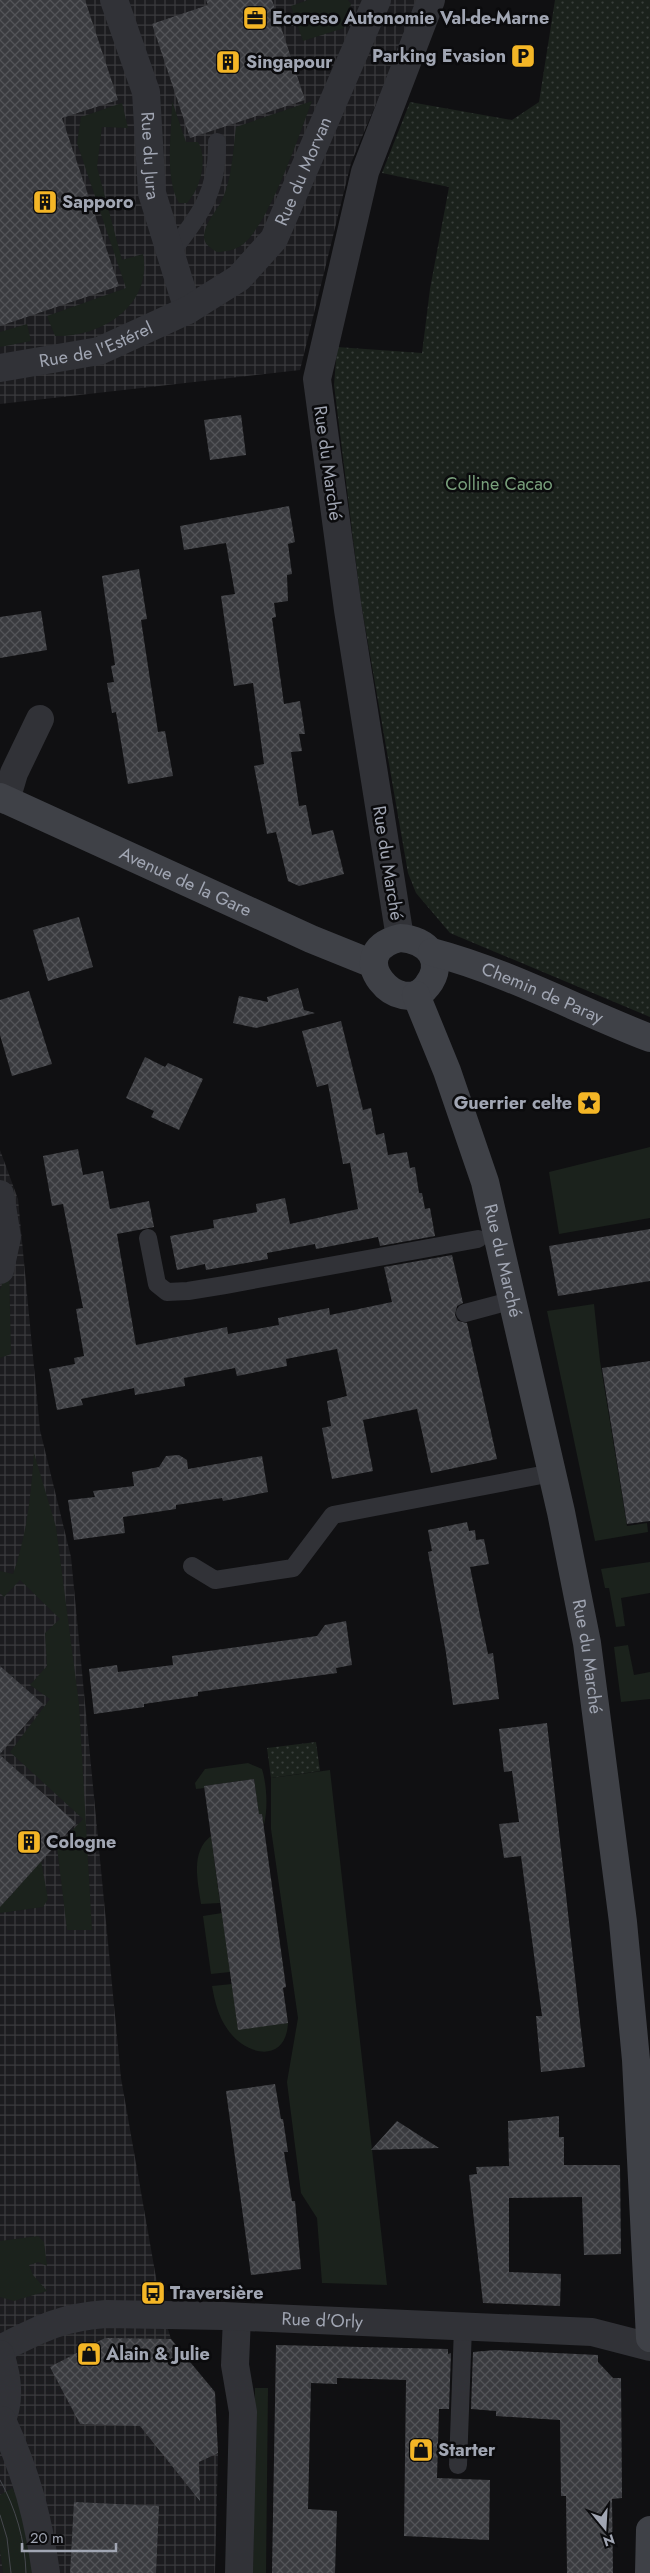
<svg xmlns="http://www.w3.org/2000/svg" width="650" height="2573" font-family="Jost,sans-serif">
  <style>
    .industrial { fill: url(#industrial-grid) }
    .grass { fill: #1b221c }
    .park { fill: url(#park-dots) }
    .building { fill: url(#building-cross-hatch) }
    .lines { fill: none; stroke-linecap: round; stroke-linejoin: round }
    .lane { stroke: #313237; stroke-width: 18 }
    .street { stroke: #313237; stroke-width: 28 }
    .secondary { stroke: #3f4147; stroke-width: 28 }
    .tram { stroke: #46484e; stroke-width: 1 }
    .labels { text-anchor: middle; stroke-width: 5; stroke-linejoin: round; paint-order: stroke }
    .poi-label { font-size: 18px; font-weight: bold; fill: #a1a6b3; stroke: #0b0b0d; text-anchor: start }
    .street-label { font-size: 18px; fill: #a1a6b3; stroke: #0b0b0d }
    .park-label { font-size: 18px; fill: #789f7b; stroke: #0b0b0d }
  </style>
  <defs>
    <pattern id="industrial-grid" width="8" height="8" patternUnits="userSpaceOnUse" patternTransform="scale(1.25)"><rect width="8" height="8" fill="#1c1c1f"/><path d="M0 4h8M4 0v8" fill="none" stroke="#3a3a3d"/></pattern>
    <pattern id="park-dots" width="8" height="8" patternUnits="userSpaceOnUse" patternTransform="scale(1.25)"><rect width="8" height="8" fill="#1b221c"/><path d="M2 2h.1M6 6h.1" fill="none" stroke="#393f3b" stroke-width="1.8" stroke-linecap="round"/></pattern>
    <pattern id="building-cross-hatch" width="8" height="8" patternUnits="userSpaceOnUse" patternTransform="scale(1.25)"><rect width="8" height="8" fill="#3a3b3f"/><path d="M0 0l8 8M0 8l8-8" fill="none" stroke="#535458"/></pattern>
  </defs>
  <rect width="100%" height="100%" fill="#101012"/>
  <g class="industrial">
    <path d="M0 0H420L351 163 300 370 0 404Z"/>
    <path d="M0 1150 18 1199 40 1430 71 1557 121 2078 161 2306 171 2339 218 2453 215 2573H0Z"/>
  </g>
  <g class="grass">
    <path d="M308 0H348L351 4 344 28 303 41 291 6Z"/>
    <path d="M172 101 186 142H198C208 159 201 188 187 203H179C164 178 172 131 172 101Z"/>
    <path d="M312 101C299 135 269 225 242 245 235 250 225 252 217 252 210 248 203 243 204 235 206 221 216 212 222 200 232 179 233 150 236 127Z"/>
    <path d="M122 103 128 128 102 127 97 167 122 260 143 254C153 305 101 338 55 336L47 316 126 288 77 143 81 117Z"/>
    <path d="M27 324 31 341 0 347V332Z"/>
    <path d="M650 1147V1218L559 1234 549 1172Z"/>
    <path d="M9 1265 11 1354 0 1358V1290Z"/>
    <path d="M594 1304 600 1361 627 1526 647 1523 648 1532 595 1541 547 1311Z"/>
    <path d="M34 1453 56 1527 79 1704 92 1930H67L57 1847 83 1819 10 1752 50 1699 30 1685 47 1666 45 1633 60 1619 20 1580 4 1597 0 1593V1571L13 1574C27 1534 31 1495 34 1453Z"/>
    <path d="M650 1562V1593L621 1598 625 1626 616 1627 609 1588H605L601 1569Z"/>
    <path d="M628 1645 634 1675 650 1672V1699L621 1702 614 1647Z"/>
    <path d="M248 1763 262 1769C267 1786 268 1808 264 1825L262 1814H259L254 1779 204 1786 205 1788 196 1789 195 1783 205 1769Z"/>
    <path d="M330 1770 387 2285 322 2283 317 2218 301 2193 287 2082 298 2018 271 1829V1778Z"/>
    <path d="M211 1836 220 1903 201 1904C198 1881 190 1852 211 1836Z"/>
    <path d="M41 1861 48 1899 43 1907 0 1913V1896L6 1901Z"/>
    <path d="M222 1913 230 1972 211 1974 203 1916Z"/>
    <path d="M232 1984 238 2029 288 2023C286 2064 246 2056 228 2030 218 2016 215 2002 212 1986Z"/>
    <path d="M38 2236 44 2242 47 2266 38 2262 29 2265 33 2275 47 2291 14 2301 0 2297V2241Z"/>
    <path d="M255 2388H268L266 2573H253Z"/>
    <path d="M12 2488 18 2497 34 2573H3L0 2550V2495Z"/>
  </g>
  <g class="park">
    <path d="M555 0H650V1017L450 933 416 893 408 873 361 603 334 385 337 347 422 353 430 289 449 187 382 173 410 102 512 120 539 102Z"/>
    <path d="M316 1742 320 1771 271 1778 267 1748Z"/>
  </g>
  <g class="building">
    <path d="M0 0H85L118 100 62 118 119 286 0 326Z"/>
    <path d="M206 0H272L305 100 190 138 152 24 208 5Z"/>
    <path d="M241 415 246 455 210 460 204 420Z"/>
    <path d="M289 506 295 542 288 544 292 574 287 575 288 601 274 603 276 617 272 618 284 704 300 701 305 734H299L302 751 291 752 299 806 306 805 312 835 333 830 344 874 299 886 288 881 276 832 267 834 254 766 264 764 253 683 234 686 221 596 235 594 226 543 184 550 180 526Z"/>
    <path d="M139 569 147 619 141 620 158 732 165 731 173 776 128 784 116 712 112 713 107 683 114 682 111 666 115 665 102 576Z"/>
    <path d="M41 611 47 650 0 658V617Z"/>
    <path d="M79 917 93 967 48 981 33 930Z"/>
    <path d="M298 988 304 1010 315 1013 256 1028 233 1023 239 996 268 1002 267 997Z"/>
    <path d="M29 991 52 1064 12 1076 0 1035V1000Z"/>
    <path d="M341 1021 363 1110 371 1108 376 1135 384 1133 388 1155 407 1152 410 1168 415 1167 419 1193H422L425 1209 430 1208 435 1236 380 1246 378 1237 316 1249 315 1244 267 1253 268 1259 206 1270 205 1264 177 1270 170 1236 214 1228 213 1220 257 1212 256 1204 285 1198 290 1224 358 1209 350 1163 343 1164 328 1084 317 1087 302 1031Z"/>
    <path d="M145 1057 165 1067 168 1063 203 1079 179 1130 151 1117 154 1111 126 1098Z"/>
    <path d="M78 1149 83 1175 103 1171 110 1209 149 1201 154 1227 117 1234 136 1345 227 1327 228 1334 279 1325 278 1318 329 1308 330 1315 392 1302 384 1267 452 1255 463 1303 457 1306 455 1315 458 1321 467 1323 497 1459 431 1473 417 1409 363 1420 373 1471 332 1479 322 1428 331 1426 327 1401 347 1396 337 1349 286 1359 287 1366 237 1376 235 1368 184 1378 185 1386 135 1395 134 1388 81 1399 83 1405 57 1410 49 1369 75 1364 74 1358 84 1356 76 1309 83 1308 63 1204 52 1206 43 1156Z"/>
    <path d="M650 1229V1281L558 1296 549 1246Z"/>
    <path d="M650 1361V1521L627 1524 602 1368Z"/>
    <path d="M179 1455 187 1460 188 1469 262 1456 268 1492 223 1501 222 1498 176 1505V1509L123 1517 125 1533 74 1540 68 1500 95 1497 93 1491 134 1486 132 1472 159 1467 166 1456Z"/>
    <path d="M467 1522 469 1531 475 1530 476 1540 484 1539 489 1564 470 1567 488 1654 493 1653 499 1699 453 1705 446 1653 428 1552 432 1551 428 1530Z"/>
    <path d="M346 1621 352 1665 336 1668 337 1673 198 1692V1696L144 1704V1707L94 1714 89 1669 117 1665 118 1672 173 1665 172 1656 317 1636 325 1625Z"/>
    <path d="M0 1666 43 1704 0 1754Z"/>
    <path d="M547 1723 585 2067 541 2072 536 2016H542L521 1856 504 1858 499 1824 519 1822 512 1771 504 1772 499 1729Z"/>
    <path d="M0 1755 76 1823 0 1907Z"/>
    <path d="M254 1779 259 1814H262L286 1987 283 1988 288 2023 238 2030 204 1786Z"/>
    <path d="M275 2084 281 2119H283L288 2152H284L292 2201H295L301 2269 251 2275 226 2091Z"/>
    <path d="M559 2116V2137H564V2165H620L621 2254 584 2255 582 2197 509 2198V2272L561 2274 560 2306 483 2303 469 2175 477 2174 476 2167 509 2166 508 2121Z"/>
    <path d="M397 2121 439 2148 371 2150Z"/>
    <path d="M105 2338 171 2339 215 2392 218 2453 199 2462 200 2501 140 2426 80 2424 50 2367Z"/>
    <path d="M276 2345 448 2349V2354L451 2353 449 2409H439L437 2478 490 2480 489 2540 404 2536 406 2380 337 2378V2384L311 2383 308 2509 337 2511 335 2573H272Z"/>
    <path d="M495 2350 598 2355V2362L613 2378H621L622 2498 612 2499 613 2573H567L566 2496H561L560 2420 496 2416V2411L471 2409 473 2352Z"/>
    <path d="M74 2502 159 2506 156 2573H70Z"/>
  </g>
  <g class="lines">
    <g class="lane">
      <path d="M171 252C200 216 218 191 217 142"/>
      <path d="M148 1238 157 1284 167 1292 188 1291 225 1285 478 1239"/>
      <path d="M465 1313 514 1300"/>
      <path d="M192 1566 215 1580 293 1568 333 1515 552 1473"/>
      <path d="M458 2465 463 2327"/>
    </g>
    <g class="street">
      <path id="s1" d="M114 0 146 92 152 193 188 310"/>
      <path id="s2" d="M0 368 99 351 188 310 239 278 274 239 377 0"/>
      <path d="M6 800 14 773 40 719"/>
      <path d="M400 938 348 610 317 379 365 172 431 0"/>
      <path d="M0 1194 7 1237 0 1270"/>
      <path d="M237 2317 235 2365 243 2412 239 2573"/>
      <path id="s3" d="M0 2349C38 2330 61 2317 106 2314L224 2316 592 2332 650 2347"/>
      <path d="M0 2354C8 2377 11 2402 0 2424"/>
      <path d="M2 2420C26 2473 38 2516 46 2573"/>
    </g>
    <g class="secondary">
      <path id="s4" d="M0 797 311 939 373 964"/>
      <path d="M400 938C427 939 447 961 427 986 401 1021 339 953 400 938Z"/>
      <path id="s5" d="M432 952C508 972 577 1010 650 1038"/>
      <path id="s6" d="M416 995 447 1071 485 1182 561 1512 587 1643 623 1922 636 2060 650 2338"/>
      <path d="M649 2573 650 2530"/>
    </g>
    <g class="tram">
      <path d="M0 2480C16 2509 25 2540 26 2573"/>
      <path d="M0 2515 7 2538 11 2573"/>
    </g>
  </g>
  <defs>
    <symbol id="office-square" viewBox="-11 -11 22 22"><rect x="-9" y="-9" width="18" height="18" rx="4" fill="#f4b626" stroke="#0b0b0d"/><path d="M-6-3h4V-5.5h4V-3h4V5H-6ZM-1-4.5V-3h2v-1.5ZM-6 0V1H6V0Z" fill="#111"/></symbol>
    <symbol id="parking-square" viewBox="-11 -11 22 22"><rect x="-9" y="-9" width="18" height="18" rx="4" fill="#f4b626" stroke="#0b0b0d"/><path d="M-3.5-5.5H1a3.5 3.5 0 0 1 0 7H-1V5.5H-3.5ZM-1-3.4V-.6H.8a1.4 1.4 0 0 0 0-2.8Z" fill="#111"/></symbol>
    <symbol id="building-square" viewBox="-11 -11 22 22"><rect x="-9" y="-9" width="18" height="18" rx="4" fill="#f4b626" stroke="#0b0b0d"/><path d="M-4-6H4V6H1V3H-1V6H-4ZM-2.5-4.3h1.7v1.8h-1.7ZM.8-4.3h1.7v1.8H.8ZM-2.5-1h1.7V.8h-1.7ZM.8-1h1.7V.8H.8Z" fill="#111"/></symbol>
    <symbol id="sight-square" viewBox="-11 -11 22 22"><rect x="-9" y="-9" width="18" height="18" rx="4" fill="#f4b626" stroke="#0b0b0d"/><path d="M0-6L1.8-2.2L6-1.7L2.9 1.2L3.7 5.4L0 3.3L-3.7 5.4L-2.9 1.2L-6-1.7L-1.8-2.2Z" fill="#111"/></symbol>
    <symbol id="bus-square" viewBox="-11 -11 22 22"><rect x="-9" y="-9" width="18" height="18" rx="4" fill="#f4b626" stroke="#0b0b0d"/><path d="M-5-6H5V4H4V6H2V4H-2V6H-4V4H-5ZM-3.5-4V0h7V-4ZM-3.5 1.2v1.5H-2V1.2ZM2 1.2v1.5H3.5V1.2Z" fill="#111"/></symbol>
    <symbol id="shop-square" viewBox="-11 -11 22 22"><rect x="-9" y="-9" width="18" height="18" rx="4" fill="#f4b626" stroke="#0b0b0d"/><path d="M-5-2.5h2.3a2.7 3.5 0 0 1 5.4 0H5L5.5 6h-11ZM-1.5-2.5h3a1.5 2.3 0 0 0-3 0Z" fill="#111"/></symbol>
  </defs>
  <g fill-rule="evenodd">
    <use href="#office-square" x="241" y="4" width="28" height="28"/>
    <use href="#parking-square" x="509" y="42" width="28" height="28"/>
    <use href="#building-square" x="214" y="48" width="28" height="28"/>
    <use href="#building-square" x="31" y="188" width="28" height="28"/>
    <use href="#sight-square" x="575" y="1089" width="28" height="28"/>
    <use href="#building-square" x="15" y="1828" width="28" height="28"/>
    <use href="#bus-square" x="139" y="2279" width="28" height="28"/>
    <use href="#shop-square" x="75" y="2340" width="28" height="28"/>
    <use href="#shop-square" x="407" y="2436" width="28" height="28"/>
  </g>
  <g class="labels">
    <g class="poi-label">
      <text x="272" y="24">Ecoreso Autonomie Val-de-Marne</text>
      <text x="506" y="62" text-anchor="end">Parking Evasion</text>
      <text x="246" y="68">Singapour</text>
      <text x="62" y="208">Sapporo</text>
      <text x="572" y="1109" text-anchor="end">Guerrier celte</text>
      <text x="46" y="1848">Cologne</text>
      <text x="170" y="2299">Traversière</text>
      <text x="106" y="2360">Alain &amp; Julie</text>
      <text x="438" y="2456">Starter</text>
    </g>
    <g class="street-label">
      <text dy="6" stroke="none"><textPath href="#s1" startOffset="161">Rue du Jura</textPath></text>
      <text dy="6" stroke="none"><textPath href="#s2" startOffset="385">Rue du Morvan</textPath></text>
      <text dy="6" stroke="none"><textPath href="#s2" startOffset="99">Rue de l'Estérel</textPath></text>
      <text transform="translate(328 463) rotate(82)" y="6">Rue du Marché</text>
      <text transform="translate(388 863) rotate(81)" y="6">Rue du Marché</text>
      <text dy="6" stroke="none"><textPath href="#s4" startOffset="204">Avenue de la Gare</textPath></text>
      <text dy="6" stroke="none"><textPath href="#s5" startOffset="118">Chemin de Paray</textPath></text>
      <text dy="6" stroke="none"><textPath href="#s6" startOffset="280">Rue du Marché</textPath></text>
      <text dy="6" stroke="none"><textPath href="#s6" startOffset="685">Rue du Marché</textPath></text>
      <text dy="6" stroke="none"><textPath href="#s3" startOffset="329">Rue d'Orly</textPath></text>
    </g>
    <g class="park-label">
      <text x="499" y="490">Colline Cacao</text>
    </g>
  </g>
  <g transform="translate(605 2528) rotate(162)" stroke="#0b0b0d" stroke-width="4" paint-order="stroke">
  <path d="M0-4L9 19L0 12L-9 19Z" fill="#a1a6b3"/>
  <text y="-8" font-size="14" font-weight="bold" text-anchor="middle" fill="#a1a6b3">N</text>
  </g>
  <path d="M22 2543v8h94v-8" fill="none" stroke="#a1a6b3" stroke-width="2.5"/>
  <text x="30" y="2543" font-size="15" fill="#a1a6b3" stroke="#0b0b0d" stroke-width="4" paint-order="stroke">20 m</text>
</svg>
